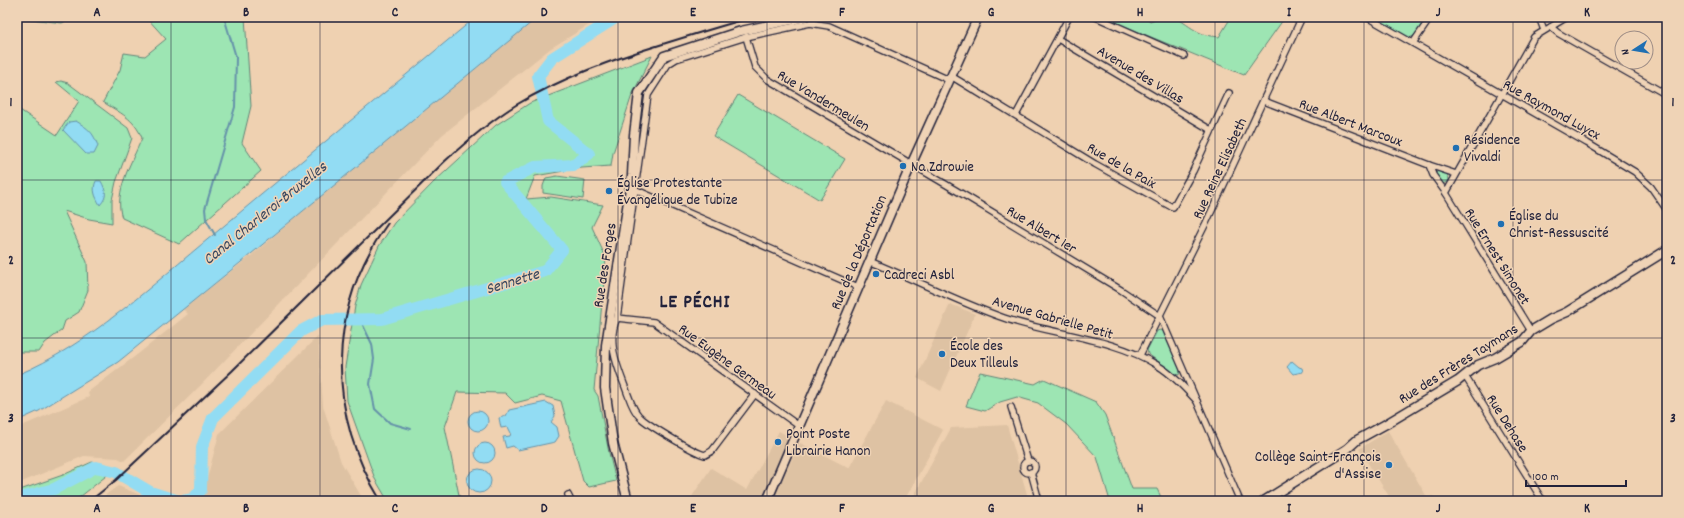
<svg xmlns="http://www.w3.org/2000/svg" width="1684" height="518" font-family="Dekko,sans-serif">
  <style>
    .built { fill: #dec2a3 }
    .green { fill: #9de5b3; stroke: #608477 }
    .water { fill: #92dcf3; stroke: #6592a9 }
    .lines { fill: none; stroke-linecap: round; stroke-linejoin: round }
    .stream { stroke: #6592a9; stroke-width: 2 }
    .river { stroke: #92dcf3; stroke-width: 12 }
    .street-casing { stroke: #22223b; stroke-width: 8 }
    .secondary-casing { stroke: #22223b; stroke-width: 11 }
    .street { stroke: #efd3b6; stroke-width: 5.5 }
    .secondary { stroke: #efd3b6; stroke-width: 8 }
    .rail { stroke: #22223b; stroke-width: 2 }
    .grid { fill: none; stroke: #22223b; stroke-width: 1; stroke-opacity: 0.55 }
    .poi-dot { fill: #1f6fb2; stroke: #efd3b6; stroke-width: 1.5 }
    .labels { text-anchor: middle; stroke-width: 3; stroke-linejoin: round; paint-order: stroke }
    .street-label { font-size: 15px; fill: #22223b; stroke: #efd3b6 }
    .poi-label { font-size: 15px; fill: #22223b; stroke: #efd3b6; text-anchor: start }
    .water-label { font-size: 16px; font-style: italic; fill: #384760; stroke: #efd3b6 }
    .district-label { font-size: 19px; font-weight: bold; letter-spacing: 1px; fill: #22223b; stroke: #efd3b6 }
    .neatline { fill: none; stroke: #22223b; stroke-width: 1.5 }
    .grid-label { font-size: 13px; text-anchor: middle; font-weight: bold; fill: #22223b }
  </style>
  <rect width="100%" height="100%" fill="#efd1b1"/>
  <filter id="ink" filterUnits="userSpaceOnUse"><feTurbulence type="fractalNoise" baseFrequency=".025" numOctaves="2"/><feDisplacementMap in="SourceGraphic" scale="8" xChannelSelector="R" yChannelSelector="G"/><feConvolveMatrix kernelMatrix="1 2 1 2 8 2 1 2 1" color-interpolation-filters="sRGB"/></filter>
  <g filter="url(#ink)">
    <g class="built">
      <path d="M538 17H602L551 48 442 135 200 386 124 461 118 458 84 456 17 484V428L89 397 88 392 138 354 188 314 183 309 252 255 307 208Z"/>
      <path d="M950 304 975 314 941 391 917 378Z"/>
      <path d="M318 336 323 406 341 462 364 501H201L219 434Z"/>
      <path d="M886 401 943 430 904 501H772L800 443 849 468Z"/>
      <path d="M1007 425 1029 501H911L951 428Z"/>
      <path d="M779 431 789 437 762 501H689L711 468 747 490Z"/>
      <path d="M1388 431 1427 497 1433 496 1436 501H1392L1359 449Z"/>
      <path d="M118 486 155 501H97Z"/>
    </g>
    <g class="green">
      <path d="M25 17H74L62 23 24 18Z"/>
      <path d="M146 17H245L251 106 242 143 261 171 179 244 122 218C113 192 132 162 142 138 134 118 120 113 103 102L120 70 124 53 145 56 166 39Z"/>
      <path d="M1102 17H1145L1150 21C1178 9 1181 25 1203 34 1208 36 1214 36 1219 37L1230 19 1228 17H1283V20L1244 75Z"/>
      <path d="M1372 17H1427L1414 36 1409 38Z"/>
      <path d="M652 56 632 95 613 153 611 166 582 168 535 176 526 199 551 197 603 205 592 227 606 258 594 390 598 396 609 453 616 481 589 487 583 481 561 401 542 396 515 403 505 393 457 392 445 427 459 495 463 501H388L375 479 347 401 345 367 355 306 361 285 379 246 394 223 434 182 496 125 530 103Z"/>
      <path d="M61 81 68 83 128 128 132 138 116 182 112 200V223L89 219 64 211 87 262 88 290 79 312 65 321 62 330 45 343 39 352H17V108L57 135 79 101 56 82Z"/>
      <path d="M738 95 845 159 820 200 713 136Z"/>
      <path d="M1438 171 1447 174 1449 179 1448 182 1441 184 1435 174Z"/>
      <path d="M557 176 585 180 583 199 543 193V186L546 178Z"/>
      <path d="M1160 330 1163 331 1180 370 1179 375 1175 374 1148 354 1147 350 1157 331Z"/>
      <path d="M980 372 1035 384 1044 379 1096 402 1105 415 1132 489H1157L1163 501H1110L1097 457 1066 424 1038 403 1017 397 1000 402 985 411 966 406Z"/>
      <path d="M92 462 116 468 75 501H17V491L63 475Z"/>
    </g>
    <g class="water">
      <path d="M476 17H538L251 254 118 362 39 411 17 421V375C89 345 153 284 213 235 300 162 388 90 476 17Z"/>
      <path d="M76 121C89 129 93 132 98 146L94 154H86L63 130 69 122Z"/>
      <path d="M96 181H101C106 191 108 196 100 205 95 196 92 190 96 181Z"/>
      <path d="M1292 361 1299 367 1302 368 1303 372 1293 374 1287 367Z"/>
      <path d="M546 402 553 406 555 416 551 422 557 427 559 436 555 442 518 450 513 446 506 448 503 437 510 436 511 433 508 427 501 428 499 418 506 416 509 410Z"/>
      <circle cx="478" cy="421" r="10"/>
      <circle cx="485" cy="453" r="10"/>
      <circle cx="479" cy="481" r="12"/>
    </g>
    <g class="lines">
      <g class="stream">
        <path d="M215 235 206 219 205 209 235 107 236 57 224 17"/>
        <path d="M360 319 372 344 374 359 370 384 375 409 390 423 411 429"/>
      </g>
      <g class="river">
        <path d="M17 499 54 489 96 467 116 472 150 492 179 501"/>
        <path d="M183 501 193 499 201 490 202 447 213 418 301 331 322 320 382 319 545 271 562 250 505 182 535 167 574 165 589 154 548 121 538 76 552 58 617 17"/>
      </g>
      <defs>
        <g id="street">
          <path d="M1096 17 1184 56"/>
          <path d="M1367 17 1587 143 1635 172 1651 187 1667 210"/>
          <path d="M1539 17 1544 30"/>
          <path d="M810 23 817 17"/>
          <path d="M1551 27 1558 33 1667 95"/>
          <path d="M746 37 755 67 767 79 969 198 1121 290 1160 316"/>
          <path d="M1058 39 1211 130"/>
          <path d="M1413 43 1431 17"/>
          <path d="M951 76 1095 164 1170 206 1173 207 1193 171 1229 93"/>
          <path d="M1264 101 1429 165"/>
          <path d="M1016 115 1069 17"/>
          <path d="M1456 174 1429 165 1433 175 1446 193 1534 37 1567 17"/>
          <path d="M634 189 858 287"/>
          <path d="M1446 193 1531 331"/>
          <path d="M869 261C914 279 958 302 1004 318 1053 335 1112 337 1157 365 1172 374 1185 388 1197 401"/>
          <path d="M1160 316 1240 501"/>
          <path d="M617 318 654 322 799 426"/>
          <path d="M1140 355 1206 223 1302 17"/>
          <path d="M1465 376 1541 498 1545 501"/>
          <path d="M755 394 712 451 705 455C695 453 646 424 639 416 633 410 630 400 627 392 618 368 606 343 617 318L648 95 668 64 676 59 746 37 810 23 829 26 949 80"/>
          <path d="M1011 407 1028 461"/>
          <circle cx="1029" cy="467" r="6"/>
          <path d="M1031 472 1039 501"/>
          <path d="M568 495 571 501"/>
        </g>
        <g id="secondary">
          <path d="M628 501 613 443 605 388 606 345 632 175 634 135 639 93 664 56 741 31 805 17"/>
          <path d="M767 501 911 165 978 17"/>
          <path d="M1264 501 1347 449 1357 440 1386 424 1458 381 1478 365 1495 358 1522 342 1531 331 1551 319 1567 312 1667 250"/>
        </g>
      </defs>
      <use href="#street" class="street-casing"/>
      <use href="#secondary" class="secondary-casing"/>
      <use href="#street" class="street"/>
      <use href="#secondary" class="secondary"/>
      <g class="rail">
        <path d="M90 501 116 480 232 371 444 162C467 141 490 121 516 105 563 77 614 59 666 43 695 34 724 25 753 17"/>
        <path d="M381 501C326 412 327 308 388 223"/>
      </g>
    </g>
  </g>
  <path class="grid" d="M171 17V501M320 17V501M469 17V501M618 17V501M767 17V501M917 17V501M1066 17V501M1215 17V501M1364 17V501M1513 17V501M17 180H1667M17 338H1667"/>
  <g class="poi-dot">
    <circle cx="1456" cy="148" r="4"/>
    <circle cx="903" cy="166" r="4"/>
    <circle cx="609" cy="191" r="4"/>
    <circle cx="1501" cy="224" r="4"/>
    <circle cx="876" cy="274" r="4"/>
    <circle cx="942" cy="354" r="4"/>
    <circle cx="778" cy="442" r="4"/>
    <circle cx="1389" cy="465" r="4"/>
  </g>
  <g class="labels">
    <g class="street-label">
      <text transform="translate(1141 74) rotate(31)" y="5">Avenue des Villas</text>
      <text transform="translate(824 100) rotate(31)" y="5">Rue Vandermeulen</text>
      <text transform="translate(1552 109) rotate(29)" y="5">Rue Raymond Luycx</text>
      <text transform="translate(1351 122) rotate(21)" y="5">Rue Albert Marcoux</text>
      <text transform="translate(1122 165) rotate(30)" y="5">Rue de la Paix</text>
      <text transform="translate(1219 168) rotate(-65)" y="5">Rue Reine Elisabeth</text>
      <text transform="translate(1042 229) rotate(31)" y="5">Rue Albert 1er</text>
      <text transform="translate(858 252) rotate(-67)" y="5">Rue de la Déportation</text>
      <text transform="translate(1498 256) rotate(58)" y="5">Rue Ernest Simonet</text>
      <text transform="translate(604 265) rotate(-81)" y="5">Rue des Forges</text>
      <text transform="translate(1053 317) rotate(16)" y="5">Avenue Gabrielle Petit</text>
      <text transform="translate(728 361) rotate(36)" y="5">Rue Eugène Germeau</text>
      <text transform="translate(1458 363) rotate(-32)" y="5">Rue des Frères Taymans</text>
      <text transform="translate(1508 423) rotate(58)" y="5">Rue Dehase</text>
    </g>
    <g class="poi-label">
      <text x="1464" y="144">Résidence<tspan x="1464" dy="17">Vivaldi</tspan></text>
      <text x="911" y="171">Na Zdrowie</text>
      <text x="617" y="187">Église Protestante<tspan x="617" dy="17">Évangélique de Tubize</tspan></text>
      <text x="1509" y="220">Église du<tspan x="1509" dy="17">Christ-Ressuscité</tspan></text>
      <text x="884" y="279">Cadreci Asbl</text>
      <text x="950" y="350">École des<tspan x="950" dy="17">Deux Tilleuls</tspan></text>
      <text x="786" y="438">Point Poste<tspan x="786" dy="17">Librairie Hanon</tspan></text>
      <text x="1381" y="461" text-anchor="end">Collège Saint-François<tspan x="1381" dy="17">d'Assise</tspan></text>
    </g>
    <g class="water-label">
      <text transform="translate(264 212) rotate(-39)" y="6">Canal Charleroi-Bruxelles</text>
      <text transform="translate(512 280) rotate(-17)" y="6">Sennette</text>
    </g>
    <g class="district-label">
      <text x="695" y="307">LE PÉCHI</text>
    </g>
  </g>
  <rect width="1684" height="518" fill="none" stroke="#efd3b6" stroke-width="44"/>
  <g transform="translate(1634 50) rotate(258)"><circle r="19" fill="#efd3b6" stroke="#9d8c85"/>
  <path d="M0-3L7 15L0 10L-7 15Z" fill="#1f6fb2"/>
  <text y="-6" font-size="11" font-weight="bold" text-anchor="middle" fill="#22223b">N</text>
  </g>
  <path d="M1526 480v6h100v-6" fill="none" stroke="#22223b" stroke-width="2"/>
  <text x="1532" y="480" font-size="12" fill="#22223b" stroke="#efd3b6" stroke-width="3" paint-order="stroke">100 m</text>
  <rect x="22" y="22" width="1640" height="474" class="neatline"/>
  <g class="grid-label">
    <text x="97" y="16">A</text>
    <text x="246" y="16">B</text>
    <text x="395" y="16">C</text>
    <text x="544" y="16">D</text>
    <text x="693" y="16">E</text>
    <text x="842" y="16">F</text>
    <text x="991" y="16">G</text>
    <text x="1140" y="16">H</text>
    <text x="1289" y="16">I</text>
    <text x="1438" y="16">J</text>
    <text x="1587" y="16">K</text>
    <text x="11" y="106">1</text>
    <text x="1673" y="106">1</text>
    <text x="11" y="264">2</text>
    <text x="1673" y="264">2</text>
    <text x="11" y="422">3</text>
    <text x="1673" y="422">3</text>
    <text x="97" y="512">A</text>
    <text x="246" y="512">B</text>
    <text x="395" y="512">C</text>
    <text x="544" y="512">D</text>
    <text x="693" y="512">E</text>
    <text x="842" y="512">F</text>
    <text x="991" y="512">G</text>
    <text x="1140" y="512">H</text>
    <text x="1289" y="512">I</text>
    <text x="1438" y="512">J</text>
    <text x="1587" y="512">K</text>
  </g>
</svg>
